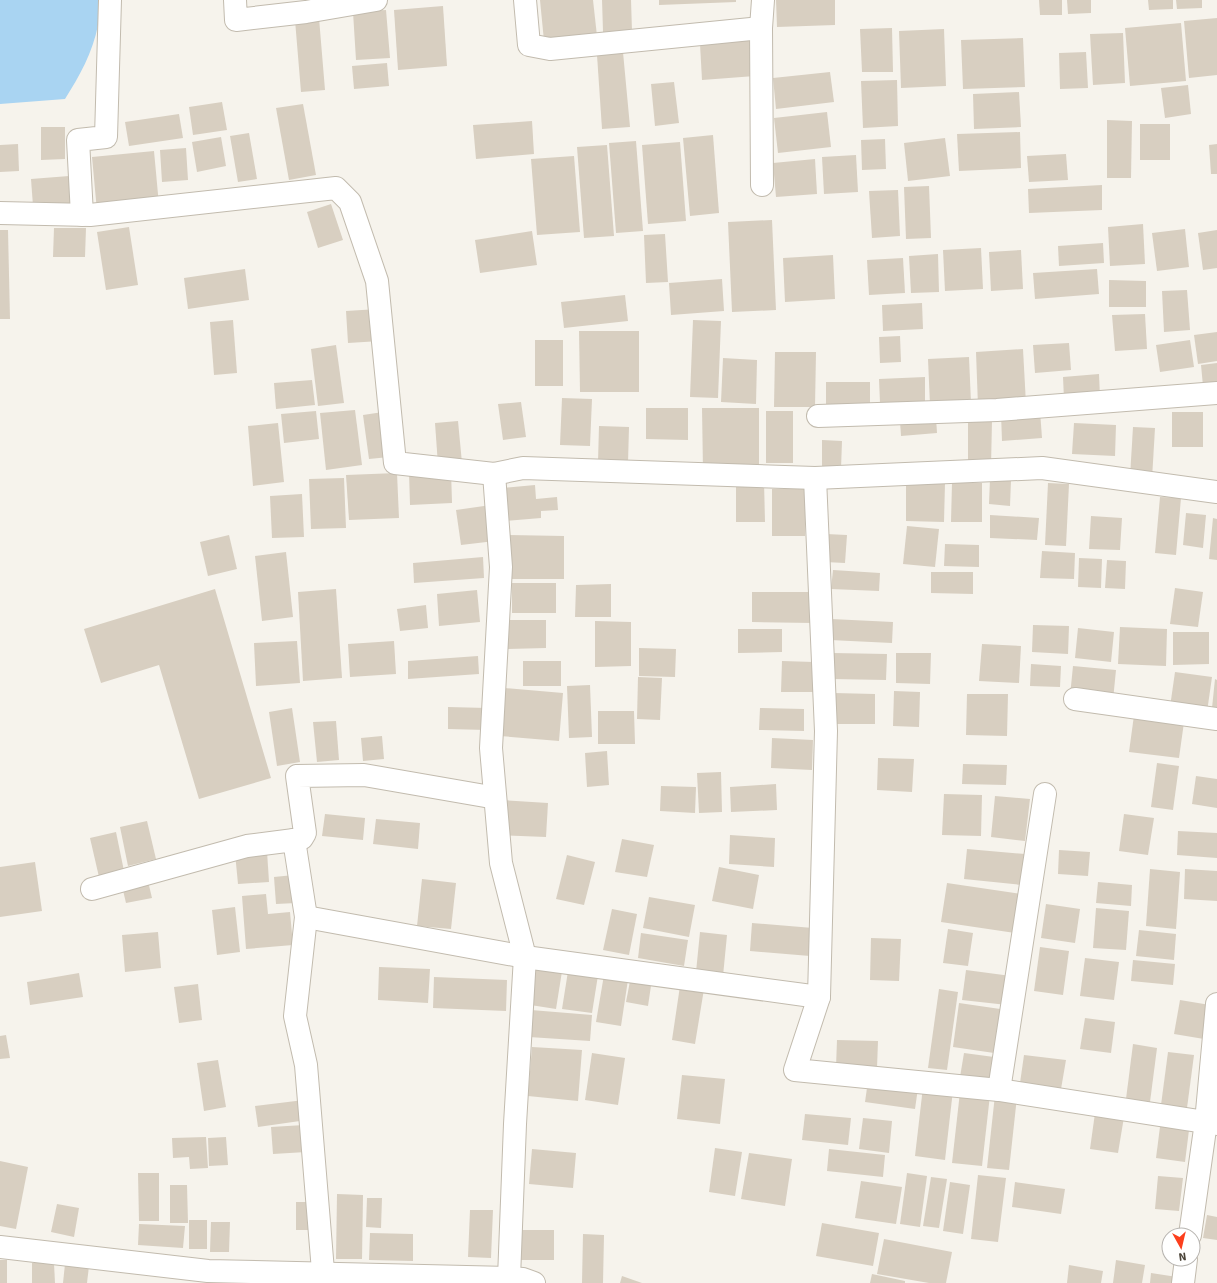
<svg xmlns="http://www.w3.org/2000/svg" width="1217" height="1283" font-family="Signika,sans-serif">
  <style>
    .water { fill: #a9d4f2 }
    .building { fill: #d8cfc1 }
    .lines { fill: none; stroke-linecap: round; stroke-linejoin: round }
    .minor-casing { stroke: #c2bbae; stroke-width: 24 }
    .minor { stroke: #fff; stroke-width: 22 }
  </style>
  <rect width="100%" height="100%" fill="#f6f3ec"/>
  <path class="water" d="M0 0H100C99 8 100 17 98 25 93 52 79 77 65 99L0 104Z"/>
  <g class="building">
    <path d="M540 0H593L597 36 544 41Z"/>
    <path d="M602 0H631L632 31 603 32Z"/>
    <path d="M659 0H736V2L659 5Z"/>
    <path d="M776 0H835V25L777 27Z"/>
    <path d="M1039 0H1062V15H1040Z"/>
    <path d="M1067 0H1091V13L1068 14Z"/>
    <path d="M1148 0H1173V9L1149 10Z"/>
    <path d="M1176 0H1202V8L1177 9Z"/>
    <path d="M443 6 447 66 398 70 394 10Z"/>
    <path d="M386 10 390 58 356 60 353 12Z"/>
    <path d="M319 18 325 90 301 92 295 20Z"/>
    <path d="M1217 18V75L1189 78 1184 21Z"/>
    <path d="M1181 23 1186 81 1130 86 1125 28Z"/>
    <path d="M892 28 893 72H862L860 29Z"/>
    <path d="M944 29 946 86 901 88 899 31Z"/>
    <path d="M1123 33 1125 83 1093 85 1090 34Z"/>
    <path d="M1023 38 1025 87 963 89 961 40Z"/>
    <path d="M752 40 755 76 702 80 700 44Z"/>
    <path d="M623 52 630 127 602 129 597 55Z"/>
    <path d="M1086 52 1088 88 1060 89 1059 53Z"/>
    <path d="M387 63 389 86 354 89 352 66Z"/>
    <path d="M830 72 834 102 776 109 773 78Z"/>
    <path d="M897 80 898 126 863 128 861 81Z"/>
    <path d="M674 82 679 123 655 126 651 84Z"/>
    <path d="M1188 85 1191 114 1165 118 1161 88Z"/>
    <path d="M1019 92 1021 127 974 129 973 94Z"/>
    <path d="M222 102 227 130 193 135 189 107Z"/>
    <path d="M303 104 316 175 289 180 276 108Z"/>
    <path d="M827 112 831 147 778 153 774 118Z"/>
    <path d="M179 114 183 138 129 146 125 122Z"/>
    <path d="M1107 120 1132 121 1131 178H1107Z"/>
    <path d="M532 121 534 154 476 159 473 125Z"/>
    <rect x="1140" y="124" width="30" height="36"/>
    <path d="M41 127H65V159L41 160Z"/>
    <path d="M1020 132 1021 168 959 171 957 134Z"/>
    <path d="M249 133 257 179 238 182 230 136Z"/>
    <path d="M713 135 719 213 690 216 683 138Z"/>
    <path d="M221 137 226 166 197 172 192 142Z"/>
    <path d="M945 138 950 176 908 181 904 143Z"/>
    <path d="M885 139 886 169 862 170 861 140Z"/>
    <path d="M636 141 643 231 616 233 609 143Z"/>
    <path d="M680 142 686 221 648 224 642 145Z"/>
    <path d="M18 144 19 171 0 172V145Z"/>
    <path d="M1217 144V174H1211L1209 145Z"/>
    <path d="M607 145 614 236 584 238 577 147Z"/>
    <path d="M186 148 188 180 162 182 160 150Z"/>
    <path d="M154 151 159 205 97 211 92 157Z"/>
    <path d="M1066 154 1068 180 1029 182 1027 156Z"/>
    <path d="M856 155 858 192 824 194 822 157Z"/>
    <path d="M574 156 580 232 537 235 531 159Z"/>
    <path d="M815 159 817 194 776 197 773 163Z"/>
    <path d="M69 176 71 203 33 206 31 179Z"/>
    <path d="M1102 185V210L1029 213 1028 189Z"/>
    <path d="M929 186 931 238 906 239 904 187Z"/>
    <path d="M898 190 900 236 872 238 869 191Z"/>
    <path d="M331 204 343 240 318 248 307 212Z"/>
    <path d="M772 220 776 310 732 312 728 222Z"/>
    <path d="M1143 224 1145 264 1110 266 1108 227Z"/>
    <path d="M129 227 138 285 106 290 97 232Z"/>
    <path d="M54 228H86L85 257H53Z"/>
    <path d="M1185 229 1189 267 1157 271 1152 233Z"/>
    <path d="M0 230H8L10 319H0Z"/>
    <path d="M1217 230V268L1203 270 1198 233Z"/>
    <path d="M532 231 537 265 480 273 475 240Z"/>
    <path d="M665 234 668 282 646 283 644 235Z"/>
    <path d="M1103 243 1104 263 1059 266 1058 246Z"/>
    <path d="M981 248 983 289 945 291 943 250Z"/>
    <path d="M1021 250 1023 289 991 291 989 252Z"/>
    <path d="M938 254 939 292 911 293 909 256Z"/>
    <path d="M833 255 835 299 785 302 783 258Z"/>
    <path d="M903 258 905 293 869 295 867 260Z"/>
    <path d="M245 269 249 300 188 309 184 278Z"/>
    <path d="M1097 269 1099 294 1035 299 1033 273Z"/>
    <path d="M722 279 724 311 671 315 669 283Z"/>
    <path d="M1109 280 1146 281V307H1109Z"/>
    <path d="M1187 290 1190 330 1164 332 1162 291Z"/>
    <path d="M625 295 628 321 564 328 561 302Z"/>
    <path d="M922 303 923 329 883 331 882 305Z"/>
    <path d="M378 309 380 341 348 343 346 311Z"/>
    <path d="M1145 314 1147 349 1115 351 1112 315Z"/>
    <path d="M233 320 237 373 214 375 210 322Z"/>
    <path d="M693 320 721 321 718 398 690 397Z"/>
    <path d="M579 331H639V392H580Z"/>
    <path d="M1217 332V361L1198 364 1194 335Z"/>
    <path d="M900 336 901 362 880 363 879 337Z"/>
    <rect x="535" y="340" width="28" height="46"/>
    <path d="M1190 340 1194 367 1160 372 1156 345Z"/>
    <path d="M1069 343 1071 370 1035 373 1033 345Z"/>
    <path d="M336 345 344 403 318 406 311 349Z"/>
    <path d="M1023 349 1026 404 978 406 976 352Z"/>
    <path d="M775 352H816L815 407H774Z"/>
    <path d="M969 357 971 403 930 405 928 359Z"/>
    <path d="M723 358 757 360 756 404 721 402Z"/>
    <path d="M1217 363V384L1203 386 1201 365Z"/>
    <path d="M1099 374 1100 397 1064 399 1063 377Z"/>
    <path d="M925 377V401L880 403 879 379Z"/>
    <path d="M312 380 315 405 276 409 274 383Z"/>
    <rect x="826" y="382" width="44" height="28"/>
    <path d="M562 398 592 399 590 446 560 445Z"/>
    <path d="M521 402 526 437 503 440 498 404Z"/>
    <path d="M646 408H688V440L646 439Z"/>
    <path d="M702 408H759V472H703Z"/>
    <path d="M355 410 362 465 326 470 320 413Z"/>
    <path d="M316 411 319 439 284 443 281 414Z"/>
    <rect x="766" y="411" width="27" height="52"/>
    <path d="M1040 411 1042 438 1002 441 1001 414Z"/>
    <path d="M383 412 389 457 369 459 363 415Z"/>
    <rect x="1172" y="412" width="31" height="35"/>
    <path d="M936 418 937 433 901 436 900 421Z"/>
    <path d="M968 419 992 420 991 467H968Z"/>
    <path d="M458 421 462 463 438 465 435 423Z"/>
    <path d="M278 423 284 482 253 486 248 426Z"/>
    <path d="M1074 423 1116 425 1115 456 1072 454Z"/>
    <path d="M599 426 629 427 628 463 598 462Z"/>
    <path d="M1133 427 1155 428 1152 479 1130 477Z"/>
    <path d="M822 440 842 441 841 469H822Z"/>
    <path d="M451 471 452 503 410 505 409 473Z"/>
    <path d="M397 473 399 518 349 520 346 475Z"/>
    <path d="M344 478 346 528 311 529 309 479Z"/>
    <path d="M990 479 1011 480 1010 506 989 504Z"/>
    <path d="M764 481 765 522H736V482Z"/>
    <path d="M906 482 945 483 944 522 906 521Z"/>
    <path d="M952 483H982V522H951Z"/>
    <path d="M1048 483 1069 484 1066 546 1045 545Z"/>
    <path d="M535 485 536 499 557 497 558 510 541 511V518L506 521 503 488Z"/>
    <rect x="772" y="489" width="33" height="47"/>
    <path d="M302 494 304 537 272 538 270 496Z"/>
    <path d="M1160 497 1181 498 1176 555 1155 553Z"/>
    <path d="M491 505 495 541 461 545 456 510Z"/>
    <path d="M1186 513 1206 515 1203 548 1183 545Z"/>
    <path d="M990 515 1039 518 1037 540 990 538Z"/>
    <path d="M1091 516 1122 518 1120 550 1089 549Z"/>
    <path d="M1213 518 1217 519V560L1209 559Z"/>
    <path d="M907 526 939 529 935 567 903 564Z"/>
    <path d="M826 534 847 535 845 563 825 562Z"/>
    <path d="M229 535 237 569 208 576 200 542Z"/>
    <path d="M509 535 564 536V579H509Z"/>
    <path d="M945 544 979 545V567L944 566Z"/>
    <path d="M1042 551 1075 553 1074 579 1040 578Z"/>
    <path d="M286 552 293 617 262 621 255 556Z"/>
    <path d="M483 557 484 578 414 583 413 563Z"/>
    <path d="M1079 558 1102 559 1101 588 1078 587Z"/>
    <path d="M1107 560 1126 561 1125 589 1105 588Z"/>
    <path d="M833 570 880 573 879 591 831 589Z"/>
    <path d="M931 572H973V594L931 593Z"/>
    <rect x="512" y="583" width="44" height="30"/>
    <path d="M611 584V617H575L576 585Z"/>
    <path d="M1175 588 1203 592 1198 627 1170 624Z"/>
    <path d="M215 589 271 778 199 799 159 665 101 683 84 629Z"/>
    <path d="M336 589 342 678 303 681 298 592Z"/>
    <path d="M477 590 480 622 439 626 437 594Z"/>
    <path d="M752 592H813V623L752 622Z"/>
    <path d="M426 605 428 628 400 631 397 609Z"/>
    <path d="M831 619 893 622 892 643 830 640Z"/>
    <path d="M508 620H546V648L508 649Z"/>
    <path d="M595 621 631 622V666L595 667Z"/>
    <path d="M1033 625 1069 626 1068 654 1032 652Z"/>
    <path d="M1120 627 1167 629 1166 666 1118 664Z"/>
    <path d="M1078 628 1114 632 1111 662 1075 658Z"/>
    <path d="M738 629H782V652L738 653Z"/>
    <path d="M1173 632H1209V664L1173 665Z"/>
    <path d="M297 641 300 683 256 686 254 643Z"/>
    <path d="M394 641 396 674 350 677 348 644Z"/>
    <path d="M982 644 1021 646 1019 683 979 681Z"/>
    <path d="M639 648 676 649 675 677 639 676Z"/>
    <path d="M833 653 887 654 886 680 832 679Z"/>
    <path d="M896 653H931L930 684 896 683Z"/>
    <path d="M478 656 479 674 408 679V661Z"/>
    <rect x="523" y="661" width="38" height="25"/>
    <path d="M782 661 814 662V692H781Z"/>
    <path d="M1031 664 1061 666 1060 687 1030 686Z"/>
    <path d="M1073 666 1116 670 1113 700 1070 696Z"/>
    <path d="M1175 672 1212 677 1207 712 1170 707Z"/>
    <path d="M638 677 662 678 660 720 637 719Z"/>
    <path d="M1215 679 1217 680V708H1212Z"/>
    <path d="M590 685 592 737 569 738 567 686Z"/>
    <path d="M504 688 563 693 559 741 500 736Z"/>
    <path d="M894 691 920 692 919 727 893 726Z"/>
    <path d="M834 693 875 694V724H833Z"/>
    <path d="M967 694H1008L1007 736 966 735Z"/>
    <path d="M448 707 487 708 486 730 448 729Z"/>
    <path d="M292 708 300 762 277 766 269 712Z"/>
    <path d="M760 708 804 709V731L759 730Z"/>
    <path d="M1135 708 1185 715 1179 758 1129 752Z"/>
    <path d="M598 711H634L635 744H598Z"/>
    <path d="M336 721 339 760 317 762 313 722Z"/>
    <path d="M382 736 384 759 363 761 361 738Z"/>
    <path d="M772 738 813 740 812 770 771 768Z"/>
    <path d="M607 751 609 785 587 787 585 753Z"/>
    <path d="M878 758 914 759 912 792 877 790Z"/>
    <path d="M1157 763 1179 766 1173 810 1151 807Z"/>
    <path d="M963 764 1007 765 1006 785 962 784Z"/>
    <path d="M721 772 722 812 699 813 697 773Z"/>
    <path d="M1196 776 1217 779V808L1192 804Z"/>
    <path d="M776 784 777 810 731 812 730 787Z"/>
    <path d="M661 786 696 787 695 813 660 811Z"/>
    <path d="M944 794 982 795 981 836 942 835Z"/>
    <path d="M995 796 1030 799 1025 841 991 837Z"/>
    <path d="M501 800 548 803 546 837 499 835Z"/>
    <path d="M325 814 365 818 363 840 322 836Z"/>
    <path d="M1124 814 1154 818 1148 855 1119 851Z"/>
    <path d="M376 819 420 823 418 849 373 844Z"/>
    <path d="M147 821 156 859 128 866 120 827Z"/>
    <path d="M1178 831 1217 833V858L1177 855Z"/>
    <path d="M116 832 124 871 99 877 90 838Z"/>
    <path d="M730 835 775 838 774 867 729 864Z"/>
    <path d="M622 839 654 845 647 877 615 872Z"/>
    <path d="M967 849 1025 854 1022 885 964 879Z"/>
    <path d="M1059 850 1090 852 1088 876 1058 874Z"/>
    <path d="M267 851 269 882 238 884 235 853Z"/>
    <path d="M567 855 595 862 584 905 556 899Z"/>
    <path d="M35 862 42 911 0 917V867Z"/>
    <path d="M719 867 759 875 753 909 712 901Z"/>
    <path d="M1150 869 1180 872 1176 929 1146 926Z"/>
    <path d="M1185 869 1217 871V901L1184 899Z"/>
    <path d="M294 875 296 903 276 904 274 877Z"/>
    <path d="M147 877 152 898 126 903 121 882Z"/>
    <path d="M422 879 456 883 451 929 417 926Z"/>
    <path d="M1098 882 1132 885 1131 906 1096 903Z"/>
    <path d="M947 883 1021 894 1015 933 941 922Z"/>
    <path d="M266 894 268 914 290 912 293 945 246 949 242 896Z"/>
    <path d="M649 897 695 905 689 937 643 928Z"/>
    <path d="M1046 904 1080 909 1075 943 1041 938Z"/>
    <path d="M235 907 240 952 217 955 212 910Z"/>
    <path d="M1096 908 1129 911 1126 950 1093 948Z"/>
    <path d="M612 909 637 914 629 955 603 950Z"/>
    <path d="M752 923 813 928 810 956 750 951Z"/>
    <path d="M948 929 973 933 968 966 943 963Z"/>
    <path d="M1139 930 1176 934 1174 960 1136 956Z"/>
    <path d="M158 932 161 968 125 972 122 935Z"/>
    <path d="M700 932 727 935 723 976 696 972Z"/>
    <path d="M641 933 688 940 684 966 638 958Z"/>
    <path d="M871 938 901 939 899 981 870 980Z"/>
    <path d="M1040 947 1069 951 1063 995 1034 991Z"/>
    <path d="M1085 958 1119 962 1114 1000 1080 996Z"/>
    <path d="M1133 960 1175 964 1173 985 1131 981Z"/>
    <path d="M530 961 563 965 556 1009 524 1004Z"/>
    <path d="M569 965 599 969 592 1013 562 1009Z"/>
    <path d="M379 967 430 969 428 1003 378 1000Z"/>
    <path d="M605 969 629 973 621 1026 596 1022Z"/>
    <path d="M966 970 1011 976 1007 1005 962 1000Z"/>
    <path d="M79 973 83 997 30 1005 27 982Z"/>
    <path d="M631 976 652 979 648 1006 626 1002Z"/>
    <path d="M434 977 507 980 506 1011 433 1008Z"/>
    <path d="M198 984 202 1020 179 1023 174 987Z"/>
    <path d="M680 986 704 989 695 1044 672 1040Z"/>
    <path d="M939 989 958 992 947 1070 928 1068Z"/>
    <path d="M1180 1000 1210 1005 1204 1039 1174 1034Z"/>
    <path d="M959 1003 1007 1010 1001 1054 953 1047Z"/>
    <path d="M531 1010 592 1015 590 1041 529 1037Z"/>
    <path d="M1085 1018 1115 1022 1111 1053 1080 1049Z"/>
    <path d="M6 1035 10 1058 0 1059V1036Z"/>
    <path d="M837 1040 878 1041 877 1068 836 1067Z"/>
    <path d="M1133 1044 1157 1048 1150 1102 1126 1099Z"/>
    <path d="M532 1047 582 1050 578 1101 528 1096Z"/>
    <path d="M1168 1052 1194 1055 1187 1108 1161 1105Z"/>
    <path d="M592 1053 625 1058 618 1105 585 1100Z"/>
    <path d="M964 1053 994 1057 991 1082 960 1077Z"/>
    <path d="M1024 1055 1066 1060 1061 1089 1020 1083Z"/>
    <path d="M218 1060 226 1107 204 1111 197 1063Z"/>
    <path d="M682 1075 725 1079 720 1124 677 1119Z"/>
    <path d="M868 1081 918 1088 915 1109 865 1102Z"/>
    <path d="M923 1087 953 1090 945 1160 915 1156Z"/>
    <path d="M960 1092 990 1095 982 1166 952 1163Z"/>
    <path d="M995 1095 1017 1097 1009 1170 987 1168Z"/>
    <path d="M304 1100 307 1120 258 1127 255 1106Z"/>
    <path d="M1095 1113 1124 1117 1118 1153 1090 1149Z"/>
    <path d="M805 1114 851 1118 848 1145 802 1140Z"/>
    <path d="M863 1118 892 1121 889 1153 859 1149Z"/>
    <path d="M1161 1119 1190 1122 1185 1162 1156 1158Z"/>
    <path d="M304 1125 306 1152 273 1154 271 1127Z"/>
    <path d="M206 1137 208 1168 190 1169 189 1157 173 1158 172 1138Z"/>
    <path d="M226 1137 228 1165 209 1166 208 1138Z"/>
    <path d="M715 1148 742 1152 735 1196 709 1192Z"/>
    <path d="M532 1149 576 1153 573 1188 529 1184Z"/>
    <path d="M829 1149 885 1155 883 1177 827 1171Z"/>
    <path d="M749 1153 792 1159 785 1206 741 1199Z"/>
    <path d="M0 1161 28 1167 16 1229 0 1226Z"/>
    <path d="M138 1173H159V1221H139Z"/>
    <path d="M907 1173 927 1176 920 1227 900 1224Z"/>
    <path d="M978 1175 1006 1178 998 1242 971 1239Z"/>
    <path d="M1158 1176 1183 1178 1179 1211 1155 1209Z"/>
    <path d="M931 1177 947 1179 939 1228 923 1226Z"/>
    <path d="M861 1181 902 1187 896 1224 855 1218Z"/>
    <path d="M950 1182 970 1185 963 1234 943 1231Z"/>
    <path d="M1015 1182 1065 1189 1061 1214 1012 1207Z"/>
    <path d="M170 1185H187L188 1223H170Z"/>
    <path d="M337 1194 363 1195 362 1259H336Z"/>
    <path d="M367 1198H382L381 1228 366 1227Z"/>
    <path d="M296 1202H316L315 1230H296Z"/>
    <path d="M57 1204 79 1208 74 1237 51 1232Z"/>
    <path d="M470 1210H493L491 1258 468 1257Z"/>
    <path d="M1207 1215 1217 1217V1240L1203 1238Z"/>
    <rect x="189" y="1220" width="18" height="29"/>
    <path d="M211 1222H230L229 1252H210Z"/>
    <path d="M822 1223 879 1233 873 1266 816 1256Z"/>
    <path d="M139 1224 185 1226 183 1248 138 1245Z"/>
    <path d="M522 1230H554V1260H521Z"/>
    <path d="M370 1233 413 1234V1261L369 1260Z"/>
    <path d="M583 1234 604 1235 603 1283H582Z"/>
    <path d="M884 1239 952 1252 946 1283H929L877 1274Z"/>
    <rect x="0" y="1260" width="7" height="23"/>
    <path d="M1116 1260 1145 1265 1142 1283H1113Z"/>
    <path d="M32 1263H54L55 1283H32Z"/>
    <path d="M65 1264 89 1266 87 1283H63Z"/>
    <path d="M1069 1265 1103 1271 1101 1283H1067Z"/>
    <path d="M1151 1273 1177 1277 1176 1283H1150Z"/>
    <path d="M872 1274 905 1281V1283H870Z"/>
    <path d="M622 1276 642 1283H620Z"/>
  </g>
  <g class="lines">
    <defs>
      <g id="minor">
        <path d="M235 0 236 20 306 12 376 0"/>
        <path d="M525 0 529 45 550 49 761 28"/>
        <path d="M762 185 761 28 763 0"/>
        <path d="M0 213 90 215 336 188 350 202 377 281 395 463 494 474 523 468 815 478 1042 468 1217 492"/>
        <path d="M82 215 78 140 106 137 110 0"/>
        <path d="M818 416 997 410 1217 393"/>
        <path d="M494 474 501 567 491 748 501 863 525 957 515 1124 509 1278"/>
        <path d="M815 478 826 731 819 997 795 1070 999 1090 1217 1124"/>
        <path d="M1075 699 1217 719"/>
        <path d="M294 840 302 838 305 833 297 776 364 775 485 796"/>
        <path d="M92 889 247 846 294 840 306 917 295 1016 306 1065 324 1283"/>
        <path d="M306 917 525 957 819 997"/>
        <path d="M999 1090 1045 794"/>
        <path d="M1190 1235 1206 1122 1217 1004"/>
        <path d="M0 1247 208 1271 509 1278 523 1279 534 1283"/>
        <path d="M1183 1283 1186 1259"/>
      </g>
    </defs>
    <use href="#minor" class="minor-casing"/>
    <use href="#minor" class="minor"/>
  </g>
  <g transform="translate(1181 1247) rotate(172)"><circle r="19" fill="#ffffff" stroke="#b7b4b0"/>
  <path d="M0-3L7 15L0 10L-7 15Z" fill="#fc3f1d"/>
  <text y="-6" font-size="11" font-weight="bold" text-anchor="middle" fill="#4b4439">N</text>
  </g>
</svg>
